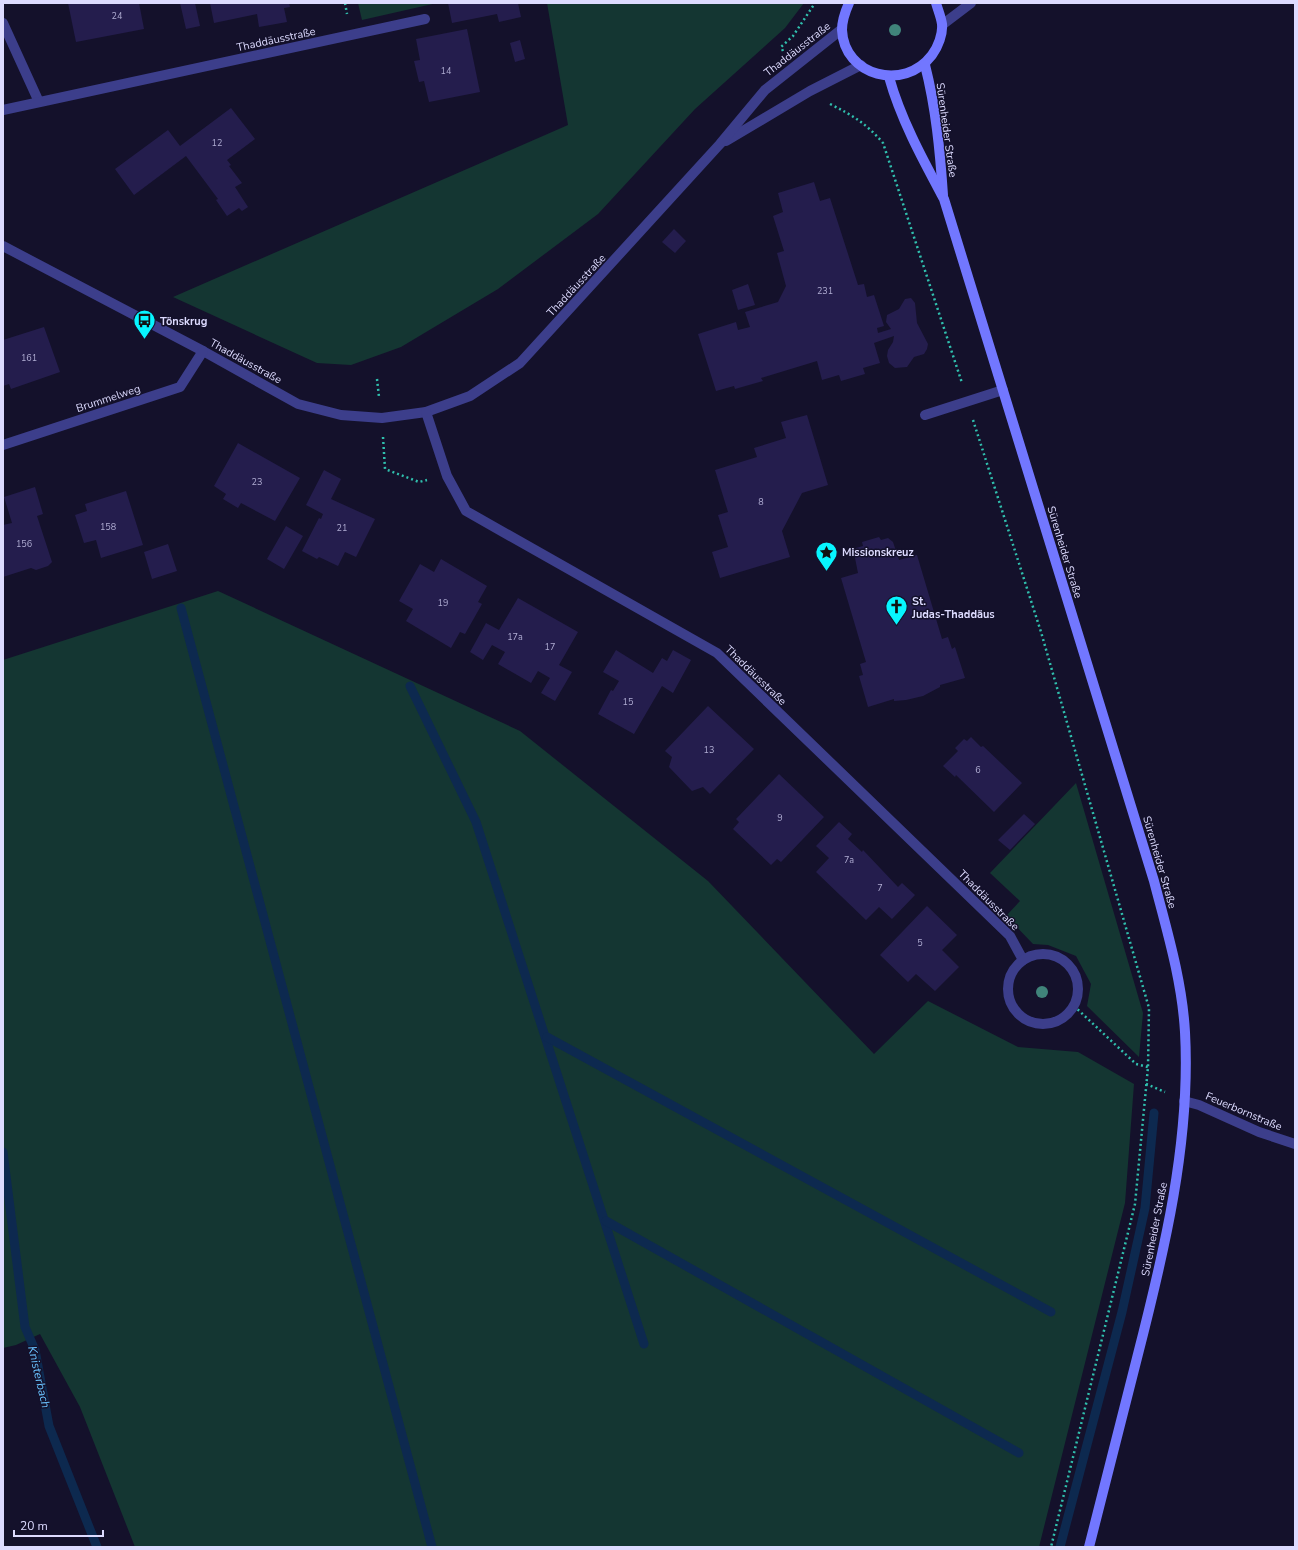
<svg xmlns="http://www.w3.org/2000/svg" width="1298" height="1550" font-family="'Nunito Sans',sans-serif">
  <style>
    .green { fill: #143632 }
    .lines { fill: none; stroke-linecap: round; stroke-linejoin: round }
    .stream { stroke: #0d294f; stroke-width: 9 }
    .building { fill: #241d4d }
    .path { stroke: #30bfad; stroke-width: 2.5; stroke-dasharray: 2 3; stroke-linecap: butt }
    .service { stroke: #3c3e8b; stroke-width: 10 }
    .minor { stroke: #3c3e8b; stroke-width: 10 }
    .tertiary { stroke: #3c3e8b; stroke-width: 10 }
    .secondary { stroke: #7277ff; stroke-width: 10 }
    .tree { fill: #40847a }
    .labels { text-anchor: middle; stroke-width: 3; stroke-linejoin: round; paint-order: stroke }
    .number-label { font-size: 9px; fill: #afacd2 }
    .street-label { font-size: 11px; fill: #dddbff; stroke: #14112b }
    .poi-label { font-size: 11px; font-weight: bold; fill: #dddbff; stroke: #14112b; text-anchor: start }
    .water-label { font-size: 12px; font-style: italic; fill: #69c3ff; stroke: #14112b }
  </style>
  <rect width="100%" height="100%" fill="#14112b"/>
  <g class="green">
    <path d="M358 3H437L362 20Z"/>
    <path d="M547 3H804L785 28 695 109 598 214 498 289 401 347 351 365 317 363 173 297 568 125Z"/>
    <path d="M218 591 520 731 708 881 874 1054 928 1001 1018 1047 1078 1052 1134 1084 1125 1203 1039 1547H135L80 1407 40 1334 16 1345 3 1348V660Z"/>
    <path d="M1076 783 1143 1013 1139 1057 1087 1006 1091 984 1076 956 1048 945 1033 944 1006 916 1020 901 990 873Z"/>
  </g>
  <g class="lines">
    <g class="stream">
      <path d="M181 608 432 1547"/>
      <path d="M410 686 476 822 644 1344"/>
      <path d="M547 1037 1051 1312"/>
      <path d="M3 1152 25 1327 35 1350 49 1426 97 1547"/>
      <path d="M606 1221 1019 1453"/>
      <path d="M1060 1547 1122 1312 1145 1208 1154 1113"/>
    </g>
  </g>
  <g class="building">
    <path d="M68 3H139L144 29 76 42Z"/>
    <path d="M180 3H195L200 26 186 29Z"/>
    <path d="M210 3H289L290 7 284 8 287 22 259 27 257 14 214 23Z"/>
    <path d="M448 3H518L521 17 499 22 497 14 452 23Z"/>
    <path d="M467 29 480 92 429 102 424 81 419 82 414 61 420 60 416 39Z"/>
    <path d="M520 40 525 59 515 62 510 43Z"/>
    <path d="M231 108 255 139 227 160 231 165 229 166 242 183 235 187 248 207 242 211 239 208 227 216 216 200 218 199 186 156 134 195 115 169 168 130 180 146Z"/>
    <path d="M814 182 820 201 830 198 858 285 864 284 867 297 874 295 884 326 877 328 878 333 891 329 886 322 887 315 899 309 905 299 911 298 915 303 917 323 928 344 927 349 924 354 914 357 907 367 895 368 889 363 887 356 888 350 893 342 894 336 874 343 880 363 863 368 865 374 841 381 839 375 822 380 817 361 761 378 763 381 735 389 734 386 716 391 698 334 736 322 738 330 750 327 745 312 778 302 786 286 777 253 784 251 773 216 783 212 778 193Z"/>
    <path d="M674 229 686 241 675 253 662 242Z"/>
    <path d="M748 284 755 305 738 310 732 290Z"/>
    <path d="M44 327 60 372 11 389 9 384 3 386V340Z"/>
    <path d="M807 415 828 485 802 493 782 531 790 557 720 578 712 552 728 547 718 515 728 512 715 470 757 457 754 448 786 438 781 422Z"/>
    <path d="M238 443 300 478 275 521 241 503 238 508 223 499 226 494 214 486Z"/>
    <path d="M324 470 341 479 331 499 375 519 356 557 345 552 338 566 319 557 317 559 302 551 319 518 321 519 323 514 306 505Z"/>
    <path d="M35 487 43 514 37 516 52 562 48 566 36 570 31 568 3 577V525L12 523 4 497Z"/>
    <path d="M126 491 143 545 101 558 96 540 84 543 75 515 87 511 85 504Z"/>
    <path d="M286 526 303 536 284 569 267 559Z"/>
    <path d="M879 537 881 540 888 538 893 542 899 560 917 555 942 639 948 637 952 649 955 647 965 678 940 685V687L923 696 906 700 894 701V699L868 707 859 676 863 675 860 664 866 662 841 578 858 573 854 553 856 548 863 546 862 542Z"/>
    <path d="M168 544 177 571 152 579 144 552Z"/>
    <path d="M441 559 487 586 478 602 482 604 465 634 460 632 451 648 406 621 413 609 399 601 420 564 434 572Z"/>
    <path d="M518 598 578 632 559 665 572 672 555 701 541 693 550 678 538 671 531 683 498 664 505 652 492 645 483 660 470 652 486 623 499 630Z"/>
    <path d="M616 650 653 673 662 658 667 661 673 650 691 660 673 693 662 686 634 734 598 714 611 690 613 691 619 681 603 672Z"/>
    <path d="M708 706 754 749 710 794 703 787 692 791 669 767 672 757 665 751Z"/>
    <path d="M971 737 981 747 983 746 1022 783 994 812 956 775 955 777 943 766 958 751 955 748 964 739 967 741Z"/>
    <path d="M779 774 824 817 781 862 777 859 771 865 733 829 739 822 736 819Z"/>
    <path d="M1024 814 1035 824 1010 850 998 840Z"/>
    <path d="M839 822 852 834 848 839 862 852 863 850 898 887 902 883 915 895 892 919 879 907 866 920 816 872 829 858 816 846Z"/>
    <path d="M927 906 957 935 942 950 959 967 935 991 916 974 908 982 880 955Z"/>
  </g>
  <g class="lines">
    <g class="path">
      <path d="M345 3 347 14"/>
      <path d="M783 51 781 47 793 36 815 3"/>
      <path d="M830 104C852 115 867 124 883 143L962 383"/>
      <path d="M377 379 379 397"/>
      <path d="M973 420 1041 632 1149 1008 1148 1067 1135 1204 1051 1547"/>
      <path d="M383 437 385 469 419 482 427 480"/>
      <path d="M1074 1006 1136 1064 1148 1067"/>
      <path d="M1146 1084 1165 1092"/>
    </g>
    <path class="service" d="M925 415 1003 390"/>
    <g class="minor">
      <path d="M3 23 39 102"/>
      <path d="M3 110 425 19"/>
      <path d="M726 141 810 91 861 65"/>
      <path d="M3 246 203 351 298 404 341 415 382 418 426 412 470 396 520 363 720 144 765 90 842 29"/>
      <path d="M426 412 447 476 466 511 717 653 1010 936 1023 960"/>
      <path d="M3 445 180 387 203 351"/>
      <circle cx="1043" cy="989" r="35"/>
    </g>
    <g class="tertiary">
      <path d="M942 25 971 3"/>
      <path d="M1184 1101 1199 1105 1259 1132 1295 1144"/>
    </g>
    <g class="secondary">
      <path d="M849 3C845 12 842 20 842 30 844 76 904 92 932 55 938 47 943 34 942 24 941 17 938 10 936 3"/>
      <path d="M925 65C936 108 940 151 943 195"/>
      <path d="M889 77C901 120 923 160 944 199L1154 881C1167 931 1182 980 1185 1032 1191 1141 1164 1253 1137 1358 1121 1421 1105 1484 1089 1547"/>
    </g>
  </g>
  <g class="tree">
    <circle cx="895" cy="30" r="6"/>
    <circle cx="1042" cy="992" r="6"/>
  </g>
  <defs>
    <symbol id="bus-pin" viewBox="-11 -11 22 30"><path d="M0 17L-7.5 6A9.5 9.5 0 1 1 7.5 6Z" fill="#07f5ff" stroke="#14112b"/><path d="M-5-6H5V4H4V6H2V4H-2V6H-4V4H-5ZM-3.5-4V0h7V-4ZM-3.5 1.2v1.5H-2V1.2ZM2 1.2v1.5H3.5V1.2Z" fill="#111"/></symbol>
    <symbol id="sight-pin" viewBox="-11 -11 22 30"><path d="M0 17L-7.5 6A9.5 9.5 0 1 1 7.5 6Z" fill="#07f5ff" stroke="#14112b"/><path d="M0-6L1.8-2.2L6-1.7L2.9 1.2L3.7 5.4L0 3.3L-3.7 5.4L-2.9 1.2L-6-1.7L-1.8-2.2Z" fill="#111"/></symbol>
    <symbol id="church-pin" viewBox="-11 -11 22 30"><path d="M0 17L-7.5 6A9.5 9.5 0 1 1 7.5 6Z" fill="#07f5ff" stroke="#14112b"/><path d="M-1.2-6h2.4v3.5h3.3v2.4h-3.3V6h-2.4V-.1h-3.3v-2.4h3.3Z" fill="#111"/></symbol>
  </defs>
  <g fill-rule="evenodd">
    <use href="#bus-pin" x="132" y="308" width="25" height="34"/>
    <use href="#sight-pin" x="814" y="540" width="25" height="34"/>
    <use href="#church-pin" x="884" y="594" width="25" height="34"/>
  </g>
  <g class="labels">
    <g class="number-label">
      <text x="117" y="19">24</text>
      <text x="446" y="74">14</text>
      <text x="217" y="146">12</text>
      <text x="825" y="294">231</text>
      <text x="29" y="361">161</text>
      <text x="257" y="485">23</text>
      <text x="761" y="505">8</text>
      <text x="108" y="530">158</text>
      <text x="342" y="531">21</text>
      <text x="24" y="547">156</text>
      <text x="443" y="606">19</text>
      <text x="515" y="640">17a</text>
      <text x="550" y="650">17</text>
      <text x="628" y="705">15</text>
      <text x="709" y="753">13</text>
      <text x="978" y="773">6</text>
      <text x="780" y="821">9</text>
      <text x="849" y="863">7a</text>
      <text x="880" y="891">7</text>
      <text x="920" y="946">5</text>
    </g>
    <g class="street-label">
      <text transform="translate(276 39) rotate(-12)" y="4">Thaddäusstraße</text>
      <text transform="translate(797 49) rotate(-38)" y="4">Thaddäusstraße</text>
      <text transform="translate(947 130) rotate(82)" y="4">Sürenheider Straße</text>
      <text transform="translate(576 285) rotate(-47)" y="4">Thaddäusstraße</text>
      <text transform="translate(246 361) rotate(29)" y="4">Thaddäusstraße</text>
      <text transform="translate(108 398) rotate(-18)" y="4">Brummelweg</text>
      <text transform="translate(1065 552) rotate(73)" y="4">Sürenheider Straße</text>
      <text transform="translate(756 675) rotate(44)" y="4">Thaddäusstraße</text>
      <text transform="translate(1160 862) rotate(74)" y="4">Sürenheider Straße</text>
      <text transform="translate(989 900) rotate(45)" y="4">Thaddäusstraße</text>
      <text transform="translate(1244 1111) rotate(23)" y="4">Feuerbornstraße</text>
      <text transform="translate(1154 1229) rotate(-79)" y="4">Sürenheider Straße</text>
    </g>
    <g class="poi-label">
      <text x="160" y="325">Tönskrug</text>
      <text x="842" y="556">Missionskreuz</text>
      <text x="912" y="605">St.<tspan x="912" dy="13">Judas-Thaddäus</tspan></text>
    </g>
    <g class="water-label">
      <text transform="translate(39 1377) rotate(77)" y="4">Knisterbach</text>
    </g>
  </g>
  <rect width="1298" height="1550" fill="none" stroke="#dddbff" stroke-width="8"/>
  <path d="M14 1530v6h89v-6" fill="none" stroke="#dddbff" stroke-width="2"/>
  <text x="20" y="1530" font-size="12" fill="#dddbff" stroke="#14112b" stroke-width="3" paint-order="stroke">20 m</text>
</svg>
